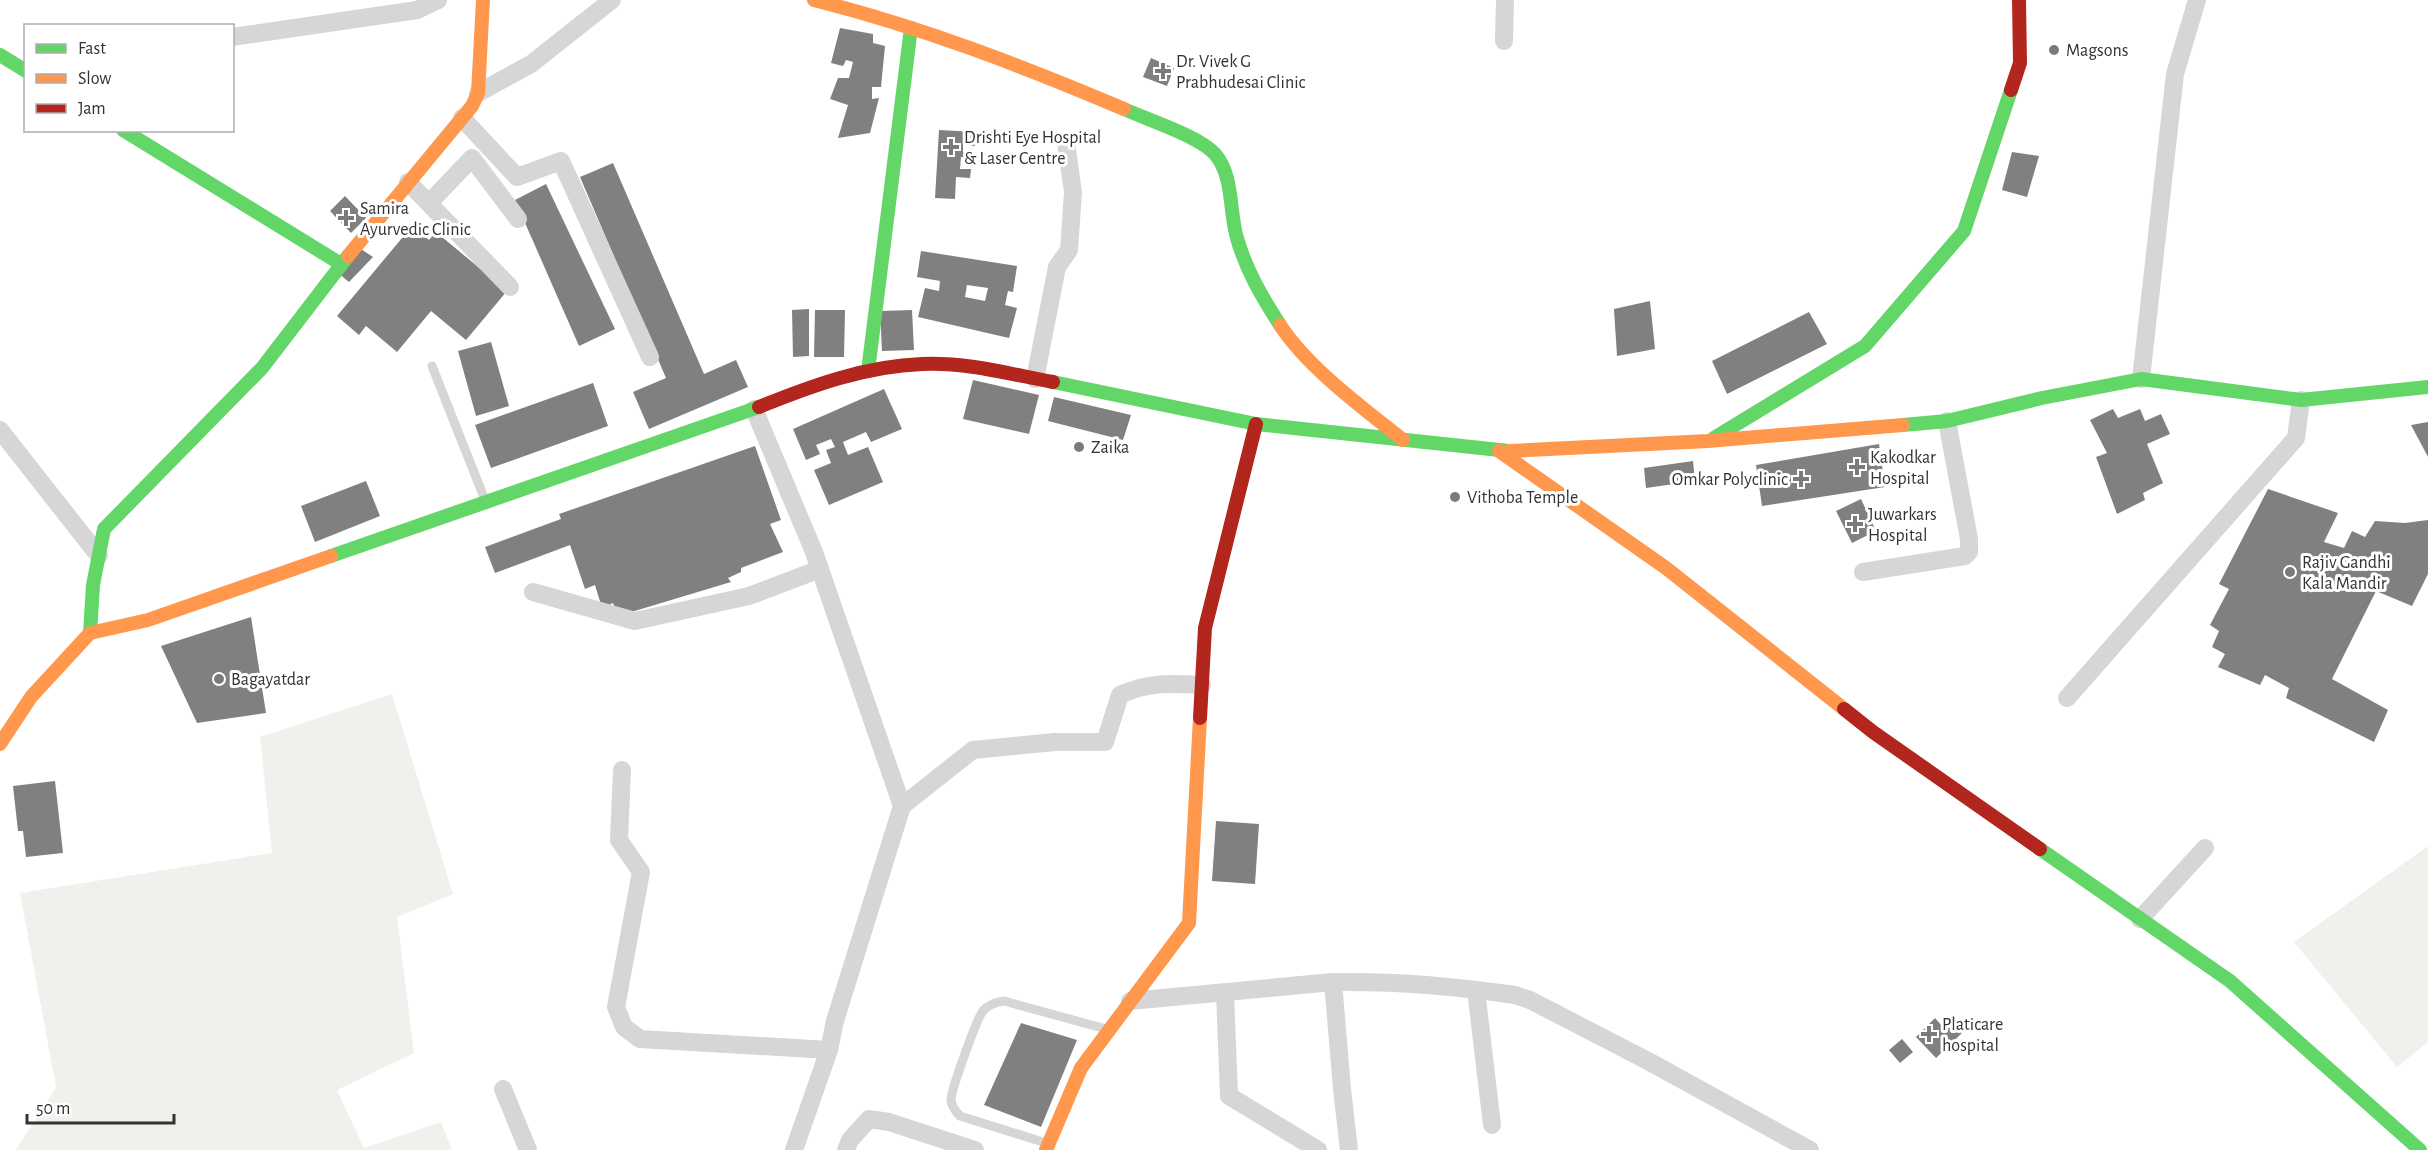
<svg xmlns="http://www.w3.org/2000/svg" width="2428" height="1150" font-family="'Alegreya Sans',sans-serif">
  <style>
    .green { fill: #eff2ec }
    .building { fill: #808080; fill-rule: evenodd }
    .lines { fill: none; stroke-linecap: round; stroke-linejoin: round }
    .lane { stroke: #d6d6d6; stroke-width: 9 }
    .street { stroke: #d6d6d6; stroke-width: 18 }
    .fast { stroke: #63d668; stroke-width: 14 }
    .slow { stroke: #ff974d; stroke-width: 14 }
    .jam { stroke: #b3261e; stroke-width: 14 }
    .poi-dot { fill: #7a7a7a; stroke: #fff; stroke-width: 2 }
    .labels { text-anchor: middle; stroke-width: 6; stroke-linejoin: round; paint-order: stroke }
    .poi-label { font-size: 18px; fill: #323232; stroke: #fff; text-anchor: start }
  </style>
  <rect width="100%" height="100%" fill="#fff"/>
  <g class="green">
    <path d="M392 694 453 894 397 917 414 1053 337 1090 364 1148 441 1122 452 1150H16L56 1087 20 893 272 853 260 737Z"/>
    <path d="M2428 846V1042L2397 1067 2294 942Z"/>
  </g>
  <g class="building">
    <path d="M840 28 873 34V43L885 46 881 87H872V99L879 98 870 133 838 138 848 105 830 99 838 78H849L853 62 846 60 843 66 831 63Z"/>
    <path d="M1151 58 1174 68 1167 86 1143 77Z"/>
    <path d="M939 130 976 132 975 146 963 145V152L977 153V158L961 157 960 169H971L970 178 956 177 955 199 935 198Z"/>
    <path d="M2012 152 2039 156 2027 197 2002 190Z"/>
    <path d="M613 163 704 374 736 360 748 387 649 429 633 392 666 378 580 177Z"/>
    <path d="M546 184 615 329 579 346 515 200Z"/>
    <path d="M345 196 366 218 351 233 330 211Z"/>
    <path d="M412 226 429 240 436 232 507 291 466 340 431 311 397 352 366 326 359 335 337 316Z"/>
    <path d="M361 249 373 257 349 282 338 273Z"/>
    <path d="M921 251 1017 266 1013 292 1008 291 1005 305 1017 308 1009 338 918 317 925 288 939 291 940 281 917 277ZM967 285 988 288 985 301 965 297Z"/>
    <path d="M1650 301 1655 349 1617 356 1614 309Z"/>
    <path d="M809 309V356L793 357 792 310Z"/>
    <path d="M815 310H845L844 357H814Z"/>
    <path d="M912 310 914 350 882 351 880 311Z"/>
    <path d="M1809 312 1827 344 1727 394 1712 361Z"/>
    <path d="M491 342 509 406 476 416 458 351Z"/>
    <path d="M973 380 1039 395 1029 434 963 419Z"/>
    <path d="M593 383 608 426 491 468 475 425Z"/>
    <path d="M884 389 902 429 871 442 866 432 843 442 848 455 868 447 883 482 829 505 814 470 831 463 826 450 835 447 831 439 816 445 820 454 806 460 793 429Z"/>
    <path d="M1054 397 1131 415 1123 440 1048 421Z"/>
    <path d="M2113 409 2118 418 2140 409 2145 421 2161 414 2170 434 2147 444 2163 483 2143 493 2145 500 2117 514 2096 457 2107 453 2090 420Z"/>
    <path d="M2428 422V457L2411 425Z"/>
    <path d="M1879 444 1885 487 1762 506 1756 465Z"/>
    <path d="M755 446 781 520 770 524 783 552 741 568V572L728 578 731 582 618 616 613 603 602 608 595 585 585 589 570 545 495 573 485 547 561 519 559 514Z"/>
    <path d="M1693 461 1695 481 1646 488 1644 468Z"/>
    <path d="M366 481 380 516 315 542 301 506Z"/>
    <path d="M2268 489 2338 513 2324 542 2344 548 2352 531 2365 537 2375 521 2405 523 2428 520V574L2412 606 2376 591 2332 679 2388 710 2374 742 2286 698 2289 688 2265 675 2260 685 2218 667 2225 654 2212 647 2219 631 2210 625 2229 589 2219 584Z"/>
    <path d="M1861 499 1876 531 1852 543 1836 511Z"/>
    <path d="M251 617 266 713 197 723 161 646Z"/>
    <path d="M55 781 63 853 26 857 23 831H18L13 786Z"/>
    <path d="M1216 821 1259 824 1255 884 1212 881Z"/>
    <path d="M1935 1018 1942 1026 1949 1019 1963 1032 1936 1058 1916 1037Z"/>
    <path d="M1021 1023 1077 1040 1041 1127 984 1105Z"/>
    <path d="M1902 1039 1913 1052 1900 1063 1889 1050Z"/>
  </g>
  <g class="lines">
    <g class="lane">
      <path d="M432 366 485 500"/>
      <path d="M1046 1143 960 1116C956 1112 952 1107 951 1100 951 1090 977 1018 983 1011 989 1004 996 1002 1004 1001L1106 1029"/>
    </g>
    <g class="street">
      <path d="M232 37 417 10 438 0"/>
      <path d="M1504 41 1505 0"/>
      <path d="M478 93 531 64 612 0"/>
      <path d="M462 118 517 177 561 161 650 357"/>
      <path d="M408 182 510 287"/>
      <path d="M430 202 472 158 518 219"/>
      <path d="M1035 379 1057 267 1069 250 1073 192 1066 143"/>
      <path d="M2141 379 2175 74 2197 0"/>
      <path d="M754 409 814 552 902 806 835 1021 829 1050 794 1150"/>
      <path d="M0 430 99 556"/>
      <path d="M1863 572 1965 556 1969 552V539L1947 421"/>
      <path d="M533 592 635 621 749 596 820 569"/>
      <path d="M2067 698 2296 438 2301 400"/>
      <path d="M622 770 619 840 641 872 616 1007 624 1027 640 1039 829 1050"/>
      <path d="M902 806 973 750 1055 742H1105L1120 695C1148 682 1172 683 1202 685"/>
      <path d="M2140 919 2205 848"/>
      <path d="M1333 982 1342 1089 1349 1150"/>
      <path d="M1476 990 1492 1125"/>
      <path d="M1225 993 1229 1096 1318 1150"/>
      <path d="M1130 1001 1333 982C1395 981 1455 986 1515 995L1530 1000 1648 1061 1810 1150"/>
      <path d="M503 1089 528 1150"/>
      <path d="M846 1150 850 1140 869 1119 889 1122 975 1150"/>
    </g>
    <g class="fast">
      <path d="M0 55 26 71"/>
      <path d="M1124 109C1148 120 1199 136 1215 154 1234 176 1229 212 1237 238 1246 270 1262 297 1280 325"/>
      <path d="M123 130 341 264"/>
      <path d="M868 371 911 28"/>
      <path d="M1053 382 1256 424 1509 451"/>
      <path d="M1903 425 1947 421 2042 398 2141 379 2301 400 2428 387"/>
      <path d="M1714 438 1865 346 1964 231 2011 90"/>
      <path d="M331 556 759 407"/>
      <path d="M90 633 93 585 104 529 262 368 348 256"/>
      <path d="M2040 849 2230 981 2420 1150"/>
    </g>
    <g class="slow">
      <path d="M814 0C921 27 1023 66 1124 109"/>
      <path d="M348 256 472 106 478 93 483 0"/>
      <path d="M1280 325C1308 368 1363 408 1403 440"/>
      <path d="M1499 451 1666 568 1844 709"/>
      <path d="M1509 451 1708 441 1903 425"/>
      <path d="M0 744 31 697 90 633 148 620 331 556"/>
      <path d="M1046 1150 1081 1068 1189 923 1200 718"/>
    </g>
    <g class="jam">
      <path d="M2011 90 2020 63 2019 0"/>
      <path d="M759 407C811 386 865 366 922 364 966 362 1010 374 1053 382"/>
      <path d="M1844 709 1873 732 2040 849"/>
      <path d="M1200 718 1205 628 1256 424"/>
    </g>
  </g>
  <g class="poi-dot">
    <circle cx="2054" cy="50" r="6"/>
    <path d="M1160 62h6v6h6v6h-6v6h-6v-6h-6v-6h6z"/>
    <path d="M948 138h6v6h6v6h-6v6h-6v-6h-6v-6h6z"/>
    <path d="M343 209h6v6h6v6h-6v6h-6v-6h-6v-6h6z"/>
    <circle cx="1079" cy="447" r="6"/>
    <path d="M1854 458h6v6h6v6h-6v6h-6v-6h-6v-6h6z"/>
    <path d="M1798 470h6v6h6v6h-6v6h-6v-6h-6v-6h6z"/>
    <circle cx="1455" cy="497" r="6"/>
    <path d="M1852 515h6v6h6v6h-6v6h-6v-6h-6v-6h6z"/>
    <circle cx="2290" cy="572" r="6"/>
    <circle cx="219" cy="679" r="6"/>
    <path d="M1926 1025h6v6h6v6h-6v6h-6v-6h-6v-6h6z"/>
  </g>
  <g class="labels">
    <g class="poi-label">
      <text x="2066" y="56">Magsons</text>
      <text x="1176" y="67">Dr. Vivek G<tspan x="1176" dy="21">Prabhudesai Clinic</tspan></text>
      <text x="964" y="143">Drishti Eye Hospital<tspan x="964" dy="21">&amp; Laser Centre</tspan></text>
      <text x="360" y="214">Samira<tspan x="360" dy="21">Ayurvedic Clinic</tspan></text>
      <text x="1091" y="453">Zaika</text>
      <text x="1870" y="463">Kakodkar<tspan x="1870" dy="21">Hospital</tspan></text>
      <text x="1788" y="485" text-anchor="end">Omkar Polyclinic</text>
      <text x="1467" y="503">Vithoba Temple</text>
      <text x="1868" y="520">Juwarkars<tspan x="1868" dy="21">Hospital</tspan></text>
      <text x="2302" y="568">Rajiv Gandhi<tspan x="2302" dy="21">Kala Mandir</tspan></text>
      <text x="231" y="685">Bagayatdar</text>
      <text x="1942" y="1030">Platicare<tspan x="1942" dy="21">hospital</tspan></text>
    </g>
  </g>
  <rect x="24" y="24" width="210" height="108" fill="#ffffff" stroke="#adadad" stroke-width="1.5"/>
  <rect x="36" y="44" width="30" height="9" fill="#63d668" stroke="#adadad" stroke-width="1.5"/>
  <text x="78" y="54" font-size="18" fill="#323232">Fast</text>
  <rect x="36" y="74" width="30" height="9" fill="#ff974d" stroke="#adadad" stroke-width="1.5"/>
  <text x="78" y="84" font-size="18" fill="#323232">Slow</text>
  <rect x="36" y="104" width="30" height="9" fill="#b3261e" stroke="#adadad" stroke-width="1.5"/>
  <text x="78" y="114" font-size="18" fill="#323232">Jam</text>
  <path d="M27 1114v9h147v-9" fill="none" stroke="#323232" stroke-width="3"/>
  <text x="36" y="1114" font-size="18" fill="#323232" stroke="#ffffff" stroke-width="4.5" paint-order="stroke">50 m</text>
</svg>
